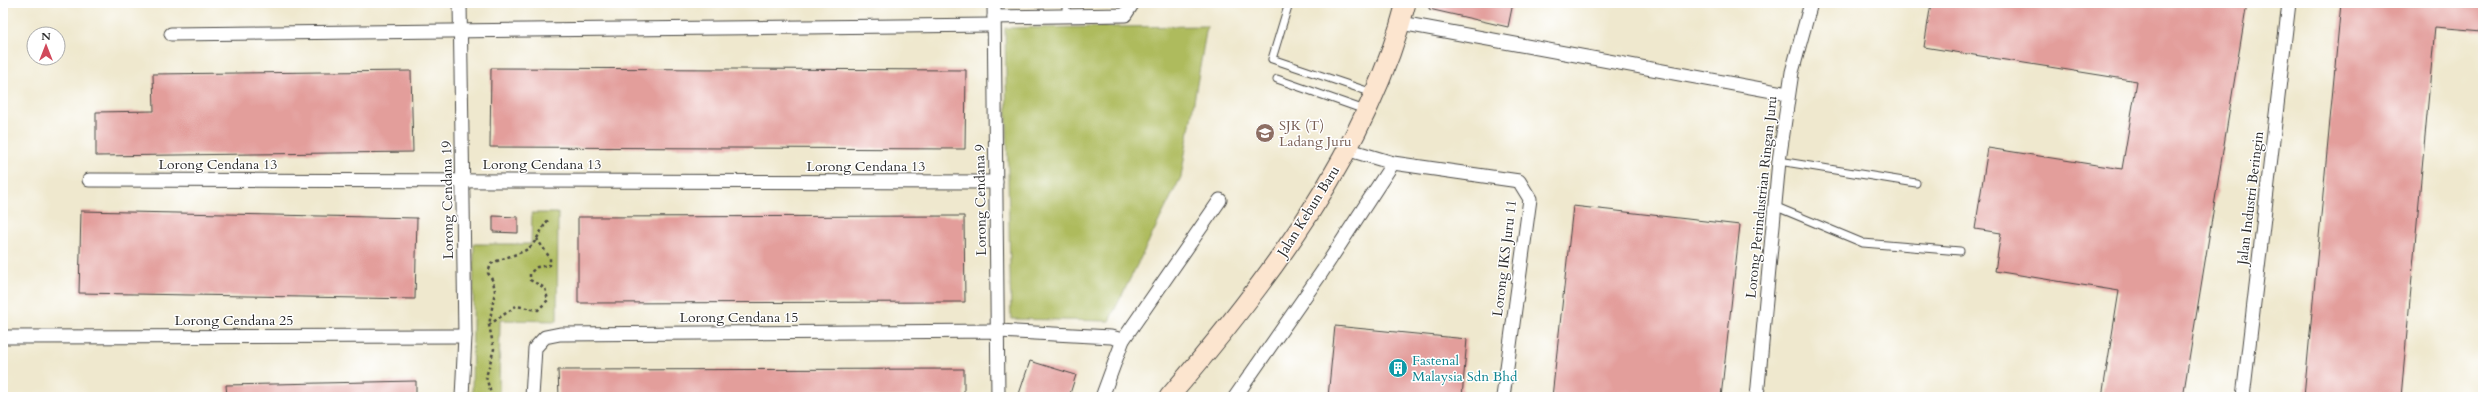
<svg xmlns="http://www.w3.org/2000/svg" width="2486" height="400" font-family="Cardo,serif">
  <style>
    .green { fill: #aebb5d; stroke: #6c7344 }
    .building { fill: #e39e9b }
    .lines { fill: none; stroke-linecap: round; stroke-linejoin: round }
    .lane-casing { stroke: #484743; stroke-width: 9 }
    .street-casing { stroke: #484743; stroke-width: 15 }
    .secondary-casing { stroke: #484743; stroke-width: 21 }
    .path { stroke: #484743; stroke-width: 2.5; stroke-dasharray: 3 3; stroke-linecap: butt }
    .lane { stroke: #fff; stroke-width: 7 }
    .street { stroke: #fff; stroke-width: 13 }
    .secondary { stroke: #fce5cf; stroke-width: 19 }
    .labels { text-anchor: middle; stroke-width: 3; stroke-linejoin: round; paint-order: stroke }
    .education-label { font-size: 14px; fill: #785e54; stroke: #fff; text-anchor: start }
    .street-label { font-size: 14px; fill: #2b2b2b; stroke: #fff }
    .culture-label { font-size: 14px; fill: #0d838f; stroke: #fff; text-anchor: start }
  </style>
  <rect width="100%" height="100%" fill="#fff"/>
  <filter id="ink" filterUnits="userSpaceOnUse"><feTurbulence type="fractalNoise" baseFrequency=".025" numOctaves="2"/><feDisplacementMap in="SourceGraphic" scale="8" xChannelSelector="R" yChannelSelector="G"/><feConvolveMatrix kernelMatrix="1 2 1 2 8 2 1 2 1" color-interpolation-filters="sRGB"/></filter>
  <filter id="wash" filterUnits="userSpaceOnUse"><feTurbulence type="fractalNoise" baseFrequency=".012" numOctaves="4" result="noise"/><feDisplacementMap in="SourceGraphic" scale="16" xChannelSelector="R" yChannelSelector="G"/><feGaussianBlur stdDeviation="0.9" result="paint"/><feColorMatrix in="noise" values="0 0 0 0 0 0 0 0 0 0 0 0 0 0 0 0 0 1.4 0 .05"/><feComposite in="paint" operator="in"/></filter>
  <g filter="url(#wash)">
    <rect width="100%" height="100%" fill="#efe8ce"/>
    <g class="green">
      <path d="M1207 26 1181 177 1109 321 1011 319 1005 28Z"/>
      <path d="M532 213H558L557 321 500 320 499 397H472L474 244H531Z"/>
    </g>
    <g id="blocks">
      <g class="building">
        <path d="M1430 3H1513L1508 27 1429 9Z"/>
        <path d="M1931 3H2247L2183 397H2102L2119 291 1995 271 2001 233 1975 229 1988 148 2122 169 2137 81 1924 47Z"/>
        <path d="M2341 3H2483V31L2435 27 2401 397H2304Z"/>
        <path d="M491 68 966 70 965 149 490 147Z"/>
        <path d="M411 71 413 152 96 156V112L154 111 153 74Z"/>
        <path d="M1573 206 1740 225 1721 397H1552Z"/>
        <path d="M81 211 417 218 415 299 79 293Z"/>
        <path d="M493 216 518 217V233L493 232Z"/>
        <path d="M964 216 965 302 578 303V217Z"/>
        <path d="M1335 326 1467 339 1462 397H1328Z"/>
        <path d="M1030 361 1076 375 1069 397H1018Z"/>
        <path d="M964 369V397H559L558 370Z"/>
        <path d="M416 381V397H227L226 385Z"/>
      </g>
    </g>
  </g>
  <g filter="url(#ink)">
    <use href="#blocks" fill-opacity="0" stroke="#484743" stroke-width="1"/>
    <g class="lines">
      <defs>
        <g id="lane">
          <path d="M1066 3V16"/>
          <path d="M1289 3 1272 59 1373 93"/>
          <path d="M1277 79 1365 110"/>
          <path d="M1779 161 1916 183"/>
          <path d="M1774 206 1863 243 1960 251"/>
        </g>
        <g id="street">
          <path d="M460 3 465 336 462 397"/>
          <path d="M994 3 998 397"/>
          <path d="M994 17 1125 15 1133 3"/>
          <path d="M1401 23 1788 94"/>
          <path d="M171 34 993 25"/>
          <path d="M1346 149 1393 163 1519 181 1530 199 1503 397"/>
          <path d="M89 180 996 182"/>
          <path d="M3 337 465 336"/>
          <path d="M532 397 535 348 545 337 560 334 998 331 1111 337 1123 340"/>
          <path d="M1102 397 1123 340 1220 200"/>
          <path d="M1235 397 1322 272 1393 163"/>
          <path d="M1757 397 1779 161 1792 72 1811 3"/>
          <path d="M2243 397 2289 3"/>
        </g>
        <path id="secondary" d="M1169 397C1267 283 1368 150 1406 3"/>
      </defs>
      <use href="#lane" class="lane-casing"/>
      <use href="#street" class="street-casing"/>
      <use href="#secondary" class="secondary-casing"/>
      <g class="path">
        <path d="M489 325 516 306 538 310 548 300 545 288 530 280V273L537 267 550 265V258L537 239"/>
        <path d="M492 397 486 377 494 349 489 325 495 291 493 281 488 273 491 264C502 258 513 256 524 251 537 245 540 229 549 219"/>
      </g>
      <use href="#lane" class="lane"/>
      <use href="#street" class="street"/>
      <use href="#secondary" class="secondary"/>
    </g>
  </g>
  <defs>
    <symbol id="school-disc" viewBox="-11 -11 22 22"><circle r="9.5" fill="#8d6e63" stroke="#fff"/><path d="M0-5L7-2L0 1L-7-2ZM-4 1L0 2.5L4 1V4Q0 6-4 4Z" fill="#fff"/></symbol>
    <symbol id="building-disc" viewBox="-11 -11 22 22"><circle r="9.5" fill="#0f9aa8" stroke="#fff"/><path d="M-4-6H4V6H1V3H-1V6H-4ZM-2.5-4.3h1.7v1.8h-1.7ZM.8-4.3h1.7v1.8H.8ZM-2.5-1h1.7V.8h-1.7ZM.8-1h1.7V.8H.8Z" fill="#fff"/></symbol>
  </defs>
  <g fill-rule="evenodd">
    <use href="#school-disc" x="1254" y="122" width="22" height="22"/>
    <use href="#building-disc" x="1387" y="357" width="22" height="22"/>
  </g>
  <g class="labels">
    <g class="education-label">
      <text x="1279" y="130">SJK (T)<tspan x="1279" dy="16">Ladang Juru</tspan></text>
    </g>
    <g class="street-label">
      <text x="218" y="169">Lorong Cendana 13</text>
      <text x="542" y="169">Lorong Cendana 13</text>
      <text x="866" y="171">Lorong Cendana 13</text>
      <text transform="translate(1761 197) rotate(-84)" y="5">Lorong Perindustrian Ringan Juru</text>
      <text transform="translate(2250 198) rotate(-83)" y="5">Jalan Industri Beringin</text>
      <text transform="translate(447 200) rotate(-91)" y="5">Lorong Cendana 19</text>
      <text transform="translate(980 200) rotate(-91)" y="5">Lorong Cendana 9</text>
      <text transform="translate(1308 211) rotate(-58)" y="5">Jalan Kebun Baru</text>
      <text transform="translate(1504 258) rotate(-83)" y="5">Lorong IKS Juru 11</text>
      <text x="739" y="322">Lorong Cendana 15</text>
      <text x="234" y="325">Lorong Cendana 25</text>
    </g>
    <g class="culture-label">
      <text x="1412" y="365">Fastenal<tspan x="1412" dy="16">Malaysia Sdn Bhd</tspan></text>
    </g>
  </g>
  <rect width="2486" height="400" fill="none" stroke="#fff" stroke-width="16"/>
  <g transform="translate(46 46)"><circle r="19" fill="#ffffff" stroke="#aaaaaa"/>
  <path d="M0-3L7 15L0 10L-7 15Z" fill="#d1495b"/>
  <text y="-6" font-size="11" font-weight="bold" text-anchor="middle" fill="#2b2b2b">N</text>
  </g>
</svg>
